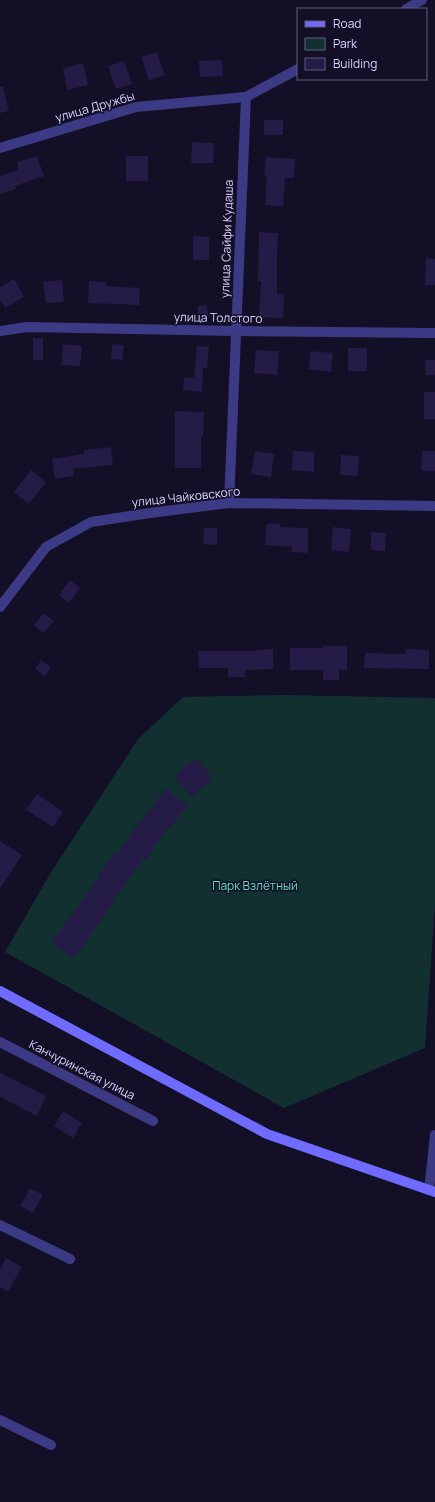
<svg xmlns="http://www.w3.org/2000/svg" width="435" height="1502" font-family="Manrope,sans-serif">
  <style>
    .green { fill: #12302f }
    .building { fill: #241b47 }
    .lines { fill: none; stroke-linecap: round; stroke-linejoin: round }
    .minor { stroke: #3d3a85; stroke-width: 10 }
    .secondary { stroke: #6f6bff; stroke-width: 10 }
    .labels { text-anchor: middle; stroke-width: 3; stroke-linejoin: round; paint-order: stroke }
    .street-label { font-size: 12px; fill: #d9d4ff; stroke: #130f26 }
    .park-label { font-size: 12px; fill: #5fe0c0; stroke: #130f26 }
  </style>
  <rect width="100%" height="100%" fill="#130f26"/>
  <path class="green" d="M284 695 435 698V904L425 1048 284 1108 5 952 50 874 138 739 183 697Z"/>
  <g class="building">
    <path d="M157 52 165 75 149 80 141 57Z"/>
    <path d="M222 60 223 76 200 77 199 61Z"/>
    <path d="M124 61 132 84 116 89 108 66Z"/>
    <path d="M83 63 88 85 67 90 63 68Z"/>
    <path d="M0 87H3L9 111 0 113Z"/>
    <rect x="264" y="120" width="19" height="15"/>
    <path d="M192 142 214 143 213 163H191Z"/>
    <path d="M37 156 44 176 15 186 16 189 0 194V176L19 170 17 162Z"/>
    <rect x="126" y="156" width="22" height="25"/>
    <path d="M266 157 295 159 294 178H285L283 207 265 205 267 177 264 176Z"/>
    <path d="M259 232 278 233 277 255V294H284L283 318 259 317 261 281H258Z"/>
    <path d="M193 236 209 237V260H193Z"/>
    <path d="M426 258 435 259V285H425Z"/>
    <path d="M14 279 24 297 5 308 0 300V287Z"/>
    <path d="M62 280 64 302 46 303 43 282Z"/>
    <path d="M89 281 107 282 106 286 140 288 139 305 88 303Z"/>
    <path d="M207 305 208 314H198V306Z"/>
    <rect x="33" y="338" width="10" height="22"/>
    <path d="M63 344 82 346 80 366 61 365Z"/>
    <path d="M112 344 124 345 122 360 111 359Z"/>
    <path d="M197 346 209 347 207 368H203L202 392 183 390 184 377 194 378Z"/>
    <rect x="348" y="348" width="19" height="23"/>
    <path d="M256 350 279 351 277 375 254 373Z"/>
    <path d="M310 351 333 353 331 372 309 369Z"/>
    <path d="M425 360H435V375H426Z"/>
    <rect x="424" y="392" width="11" height="27"/>
    <path d="M175 411 204 412 203 436H201V468H175Z"/>
    <path d="M111 447 113 465 73 469 74 476 55 479 52 459 84 454V450Z"/>
    <path d="M255 451 274 454 271 477 251 474Z"/>
    <path d="M293 451 314 452V472L292 470Z"/>
    <path d="M422 451H435V471H421Z"/>
    <path d="M341 455 359 456 358 476 340 475Z"/>
    <path d="M31 470 46 482 29 504 14 492Z"/>
    <path d="M267 523 280 524V527L308 528V553L291 552 292 547 265 545Z"/>
    <path d="M333 527 351 529 349 552 331 550Z"/>
    <path d="M204 528H217V545L203 544Z"/>
    <path d="M371 532 386 533 385 551 371 550Z"/>
    <path d="M70 580 80 588 69 603 59 595Z"/>
    <path d="M44 613 54 621 43 633 34 625Z"/>
    <path d="M323 646H347V670H339V680H323V670H290V648H323Z"/>
    <path d="M273 649V669L245 670V677H228V668H199L198 651H254V650Z"/>
    <path d="M405 649 429 650V669L364 668 365 653 405 654Z"/>
    <path d="M41 660 51 667 45 676 35 669Z"/>
    <path d="M196 758 213 779 191 797 174 776Z"/>
    <path d="M165 789 187 805 170 828 168 827 145 861 143 859 114 900 115 901 74 958 52 942 99 877 98 876 114 853 117 854 139 822H141Z"/>
    <path d="M37 794 63 812 53 827 26 810Z"/>
    <path d="M0 841 22 855 0 889Z"/>
    <path d="M0 1073 46 1096 37 1116 0 1097Z"/>
    <path d="M63 1111 82 1123 73 1138 54 1126Z"/>
    <path d="M30 1188 43 1195 33 1213 20 1206Z"/>
    <path d="M6 1258 22 1267 8 1292 0 1287V1270Z"/>
  </g>
  <g class="lines">
    <g class="minor">
      <path d="M406 9 422 0"/>
      <path d="M0 148 136 107 246 97 298 69"/>
      <path d="M0 331 27 327 236 331 435 333"/>
      <path d="M229 503 246 97"/>
      <path d="M0 607 46 547 91 522 150 513 229 503 435 506"/>
      <path d="M0 1042 153 1121"/>
      <path d="M429 1190 435 1135"/>
      <path d="M0 1225 70 1259"/>
      <path d="M0 1420 51 1445"/>
    </g>
    <path class="secondary" d="M0 991 267 1134 435 1192"/>
  </g>
  <g class="labels">
    <g class="street-label">
      <text transform="translate(95 107) rotate(-16)" y="4">улица Дружбы</text>
      <text transform="translate(227 239) rotate(-88)" y="4">улица Сайфи Кудаша</text>
      <text transform="translate(218 318) rotate(1)" y="4">улица Толстого</text>
      <text transform="translate(186 497) rotate(-6)" y="4">улица Чайковского</text>
      <text transform="translate(82 1070) rotate(27)" y="4">Канчуринская улица</text>
    </g>
    <g class="park-label">
      <text x="255" y="890">Парк Взлётный</text>
    </g>
  </g>
  <rect x="297" y="8" width="130" height="72" fill="#130f26" stroke="#625e7d"/>
  <rect x="305" y="21" width="20" height="6" fill="#6f6bff" stroke="#625e7d"/>
  <text x="333" y="28" font-size="12" fill="#d9d4ff">Road</text>
  <rect x="305" y="38" width="20" height="12" fill="#12302f" stroke="#625e7d"/>
  <text x="333" y="48" font-size="12" fill="#d9d4ff">Park</text>
  <rect x="305" y="58" width="20" height="12" fill="#241b47" stroke="#625e7d"/>
  <text x="333" y="68" font-size="12" fill="#d9d4ff">Building</text>
</svg>
